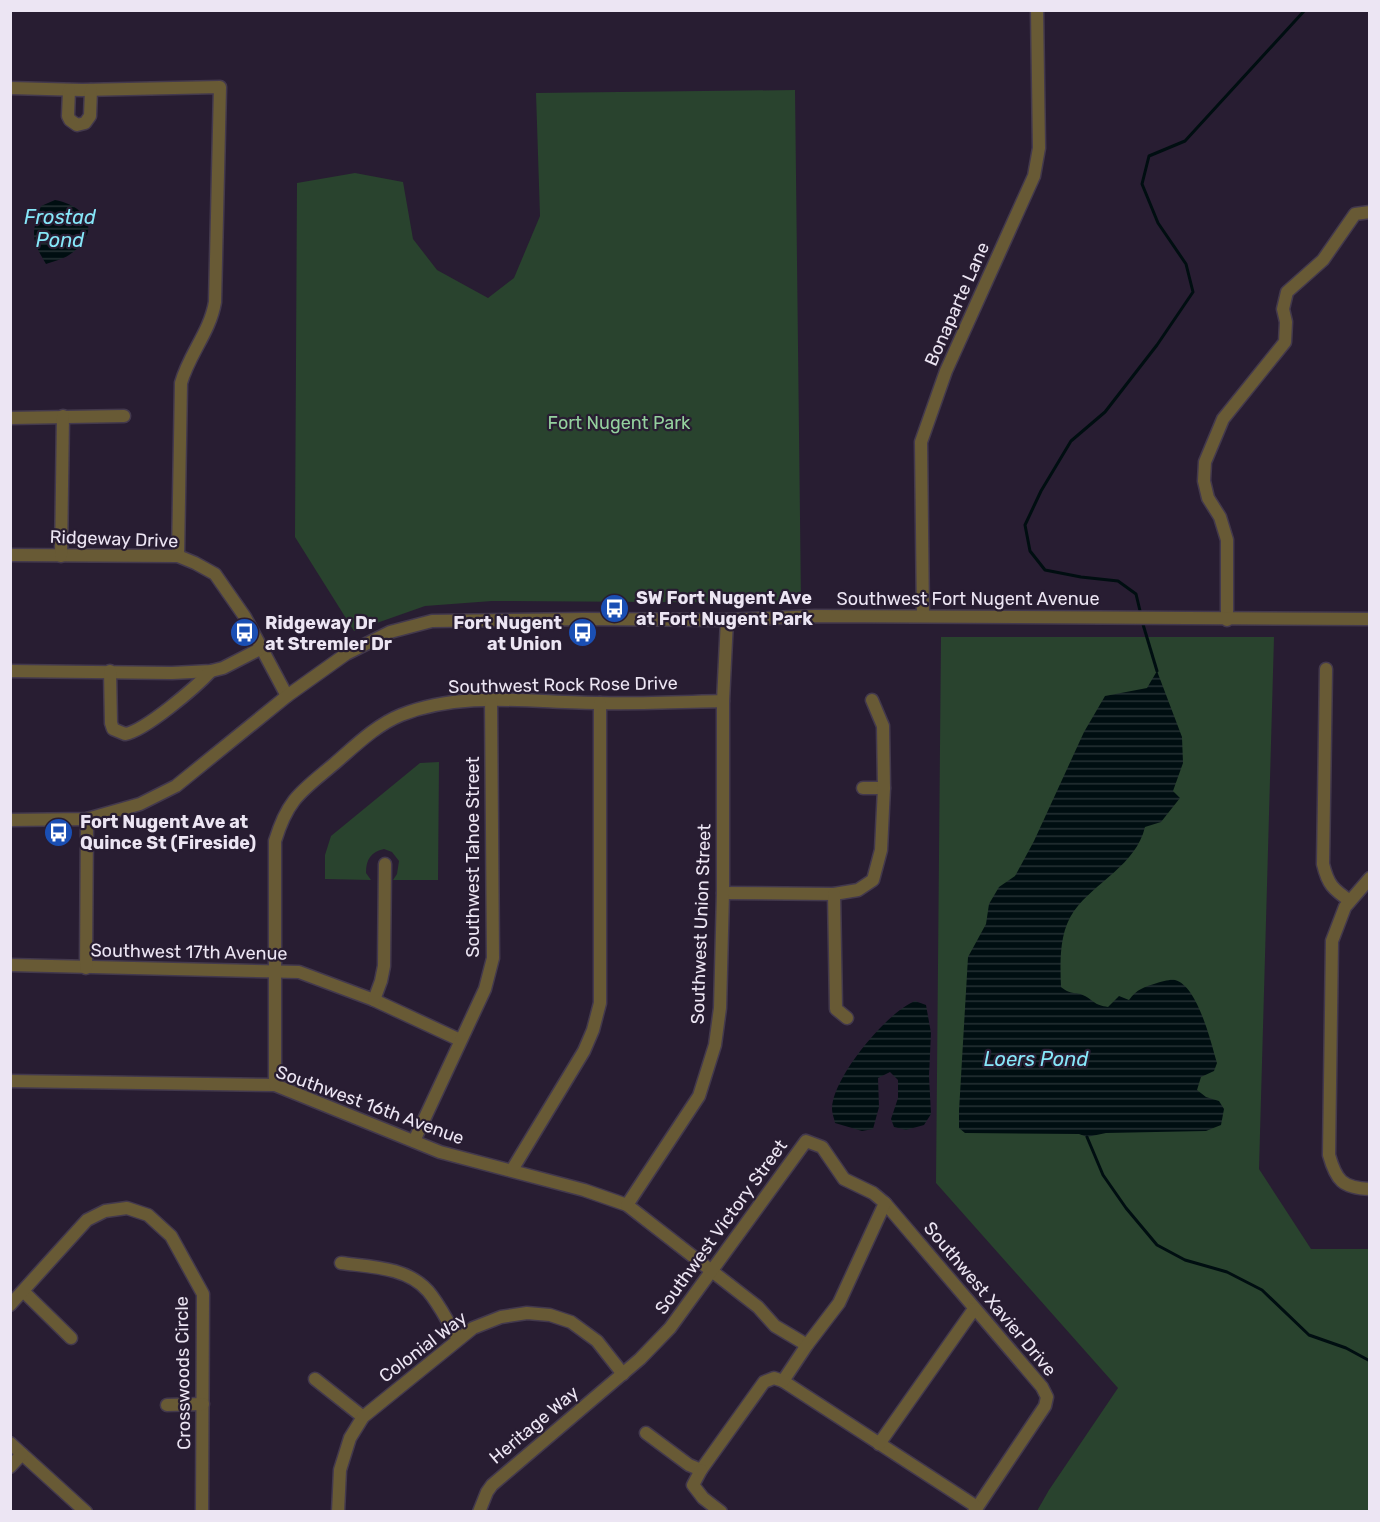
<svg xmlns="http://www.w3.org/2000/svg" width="1380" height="1522" font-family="Rubik,sans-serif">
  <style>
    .green { fill: #29432e }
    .water { fill: url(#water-rules) }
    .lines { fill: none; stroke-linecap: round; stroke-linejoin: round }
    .stream { stroke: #000e11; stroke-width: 3 }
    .minor-casing { stroke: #43394d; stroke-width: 15 }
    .minor { stroke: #685a35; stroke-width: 12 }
    .labels { text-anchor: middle; stroke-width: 4.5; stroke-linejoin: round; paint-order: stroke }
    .street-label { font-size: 18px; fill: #ece5f3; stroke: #281d32 }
    .park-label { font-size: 18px; fill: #94d19e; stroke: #281d32 }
    .poi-label { font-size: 18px; font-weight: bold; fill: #ece5f3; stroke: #281d32; text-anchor: start }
    .water-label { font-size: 20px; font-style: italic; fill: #86e7f9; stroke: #281d32 }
  </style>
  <defs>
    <pattern id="water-rules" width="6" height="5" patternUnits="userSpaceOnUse" patternTransform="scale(1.5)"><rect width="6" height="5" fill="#000e11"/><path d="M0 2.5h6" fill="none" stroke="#253134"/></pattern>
  </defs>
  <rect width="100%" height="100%" fill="#281d32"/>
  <g class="green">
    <path d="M795 90 801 603 492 601 425 606 354 631 295 537 297 183 355 173 403 182 413 239 437 270 488 298 514 278 540 216 536 93Z"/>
    <path d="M941 637H1274L1259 1169 1311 1249H1369V1511H1037L1049 1490 1118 1388 936 1183Z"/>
    <path d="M439 762 438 880H393L397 874 399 861 392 852 384 849C371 852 366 859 366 873L371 880 325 879V855L331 836 420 763Z"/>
  </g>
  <g class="water">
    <path d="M55 200C90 207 102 233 69 255 63 259 54 261 46 264 31 239 31 234 41 206Z"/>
    <path d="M1157 671 1182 737 1183 763 1173 791 1180 798 1161 822 1145 827C1136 865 1095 882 1074 911 1059 932 1060 962 1061 987 1072 996 1076 991 1085 996 1095 1002 1095 1005 1108 1007L1119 996 1129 1000C1137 989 1144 987 1157 983 1161 982 1170 979 1175 980 1198 986 1211 1043 1217 1063L1214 1071 1201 1077 1197 1090 1206 1097 1219 1101 1224 1109 1221 1125 1206 1131 1106 1133 1087 1137 1079 1134 965 1133 959 1128V1111L968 957 986 924 989 904 999 887 1015 876 1034 841 1084 732 1105 696 1147 688Z"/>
    <path d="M915 1001 926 1005 931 1033 929 1076 931 1114 924 1125 906 1130 894 1127 891 1119 898 1098V1080L890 1072 878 1078 879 1107 873 1129 862 1131 835 1123C834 1118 832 1113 832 1109 832 1078 887 1012 915 1001Z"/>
  </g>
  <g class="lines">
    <g class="stream">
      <path d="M1141 615 1136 594 1118 581 1081 577 1045 570 1030 551 1025 525 1041 491 1071 441 1105 412 1157 345 1193 292 1186 264 1158 223 1142 184 1149 156 1185 141 1305 10"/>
      <path d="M1142 621 1157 671"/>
      <path d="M1087 1137 1103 1175 1126 1208 1157 1245 1185 1260 1227 1272 1262 1290 1309 1335 1346 1348 1370 1361"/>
    </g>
    <defs>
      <g id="minor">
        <path d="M10 88 82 90 220 87 215 302C210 332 189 354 181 383L178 556"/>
        <path d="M69 90 68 116 70 120 77 125 85 123 90 116 91 90"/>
        <path d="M10 418 124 416"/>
        <path d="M10 555 178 556 195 563 215 574 245 617 287 696"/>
        <path d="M61 556 63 416"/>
        <path d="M923 616 921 442 946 371 1034 176 1039 148 1037 10"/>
        <path d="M1227 620V540L1220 517 1208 498 1204 481 1205 462 1223 419 1285 342 1286 322 1283 309 1287 292 1323 260 1355 214 1370 212"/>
        <path d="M1326 669 1323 864C1328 885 1333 889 1350 901"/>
        <path d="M10 671 172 673 211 671 223 668 262 648"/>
        <path d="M110 671 111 723 113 729 125 734C145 731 196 687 211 671"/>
        <path d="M863 788H884"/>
        <path d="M10 820 87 819 140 804 176 786 287 696 346 654 390 632 432 621 584 619 727 620 815 616 1370 619"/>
        <path d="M1370 878 1345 907 1332 941 1329 1155C1336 1180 1342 1188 1370 1189"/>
        <path d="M723 893 834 894 858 890 873 880 881 850 884 788 883 726 872 700"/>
        <path d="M834 894 836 1009 847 1018"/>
        <path d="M10 965 299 972 374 1000 460 1040"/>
        <path d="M86 968 87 819"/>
        <path d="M374 1000 381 981 384 966 385 864"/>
        <path d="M10 1081 275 1085 440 1152 584 1190 627 1205 758 1307 775 1326 807 1345"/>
        <path d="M275 1085V841C288 798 302 791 334 764 355 746 376 725 401 715 463 690 534 703 600 703 641 704 682 702 723 701"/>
        <path d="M414 1141 485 989 493 958 491 700"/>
        <path d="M512 1170 584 1051 593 1030 600 1003V703"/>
        <path d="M885 1203 1042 1387 1047 1397 1045 1406 974 1512"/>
        <path d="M627 1205 699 1096 715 1045 720 1008 723 893V701L727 620"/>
        <path d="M341 1263C371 1267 407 1267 428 1291 440 1305 448 1323 458 1338"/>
        <path d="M24 1292 71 1338"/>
        <path d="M10 1305 87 1220 105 1211 127 1208 148 1215 171 1236 203 1294 202 1512"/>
        <path d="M315 1379 363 1417"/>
        <path d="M167 1405 203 1404"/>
        <path d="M646 1433 689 1465 701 1470 764 1382 774 1378 783 1381 977 1507"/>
        <path d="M10 1443 86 1512"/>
        <path d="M879 1444 974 1309"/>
        <path d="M10 1467 22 1454"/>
        <path d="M701 1470 693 1485 703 1498 721 1512"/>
        <path d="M338 1512 340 1470 350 1438 363 1417 473 1328 501 1317 527 1313 550 1315 571 1322 597 1341 623 1374"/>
        <path d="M479 1512 487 1492 492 1485 640 1359 670 1328 806 1141 822 1147 844 1179 873 1193 885 1203 839 1303 807 1345 783 1381"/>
      </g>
    </defs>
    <use href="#minor" class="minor-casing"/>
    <use href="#minor" class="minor"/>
  </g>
  <defs>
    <symbol id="bus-disc" viewBox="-11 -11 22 22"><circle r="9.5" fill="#1a4fb4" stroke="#281d32"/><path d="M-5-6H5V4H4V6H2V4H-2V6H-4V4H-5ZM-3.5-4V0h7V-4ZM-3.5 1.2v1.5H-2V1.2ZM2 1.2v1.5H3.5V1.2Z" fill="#fff"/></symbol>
  </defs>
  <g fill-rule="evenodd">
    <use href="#bus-disc" x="598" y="592" width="33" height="33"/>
    <use href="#bus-disc" x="228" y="616" width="33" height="33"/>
    <use href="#bus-disc" x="566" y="616" width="33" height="33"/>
    <use href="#bus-disc" x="42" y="816" width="33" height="33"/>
  </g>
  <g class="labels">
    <g class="street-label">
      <text transform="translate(957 304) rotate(-66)" y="6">Bonaparte Lane</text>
      <text transform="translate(114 539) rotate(2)" y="6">Ridgeway Drive</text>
      <text x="968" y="605">Southwest Fort Nugent Avenue</text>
      <text transform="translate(563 685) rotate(-1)" y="6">Southwest Rock Rose Drive</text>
      <text transform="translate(473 857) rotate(-90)" y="6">Southwest Tahoe Street</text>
      <text transform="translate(701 924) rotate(-88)" y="6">Southwest Union Street</text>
      <text transform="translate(189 952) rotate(1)" y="6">Southwest 17th Avenue</text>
      <text transform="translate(370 1105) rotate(20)" y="6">Southwest 16th Avenue</text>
      <text transform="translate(721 1227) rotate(-54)" y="6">Southwest Victory Street</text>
      <text transform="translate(990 1299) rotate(50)" y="6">Southwest Xavier Drive</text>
      <text transform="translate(423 1347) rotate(-37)" y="6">Colonial Way</text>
      <text transform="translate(183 1373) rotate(-91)" y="6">Crosswoods Circle</text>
      <text transform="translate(534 1425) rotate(-40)" y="6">Heritage Way</text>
    </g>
    <g class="park-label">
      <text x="619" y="429">Fort Nugent Park</text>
    </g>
    <g class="poi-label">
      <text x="636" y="604">SW Fort Nugent Ave<tspan x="636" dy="21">at Fort Nugent Park</tspan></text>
      <text x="265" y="629">Ridgeway Dr<tspan x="265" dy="21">at Stremler Dr</tspan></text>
      <text x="562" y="629" text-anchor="end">Fort Nugent<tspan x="562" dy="21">at Union</tspan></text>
      <text x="80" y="828">Fort Nugent Ave at<tspan x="80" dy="21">Quince St (Fireside)</tspan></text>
    </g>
    <g class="water-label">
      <text x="60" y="224">Frostad<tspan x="60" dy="23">Pond</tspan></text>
      <text x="1036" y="1066">Loers Pond</text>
    </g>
  </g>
  <rect width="1380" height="1522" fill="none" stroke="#ece5f3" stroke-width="24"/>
</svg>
